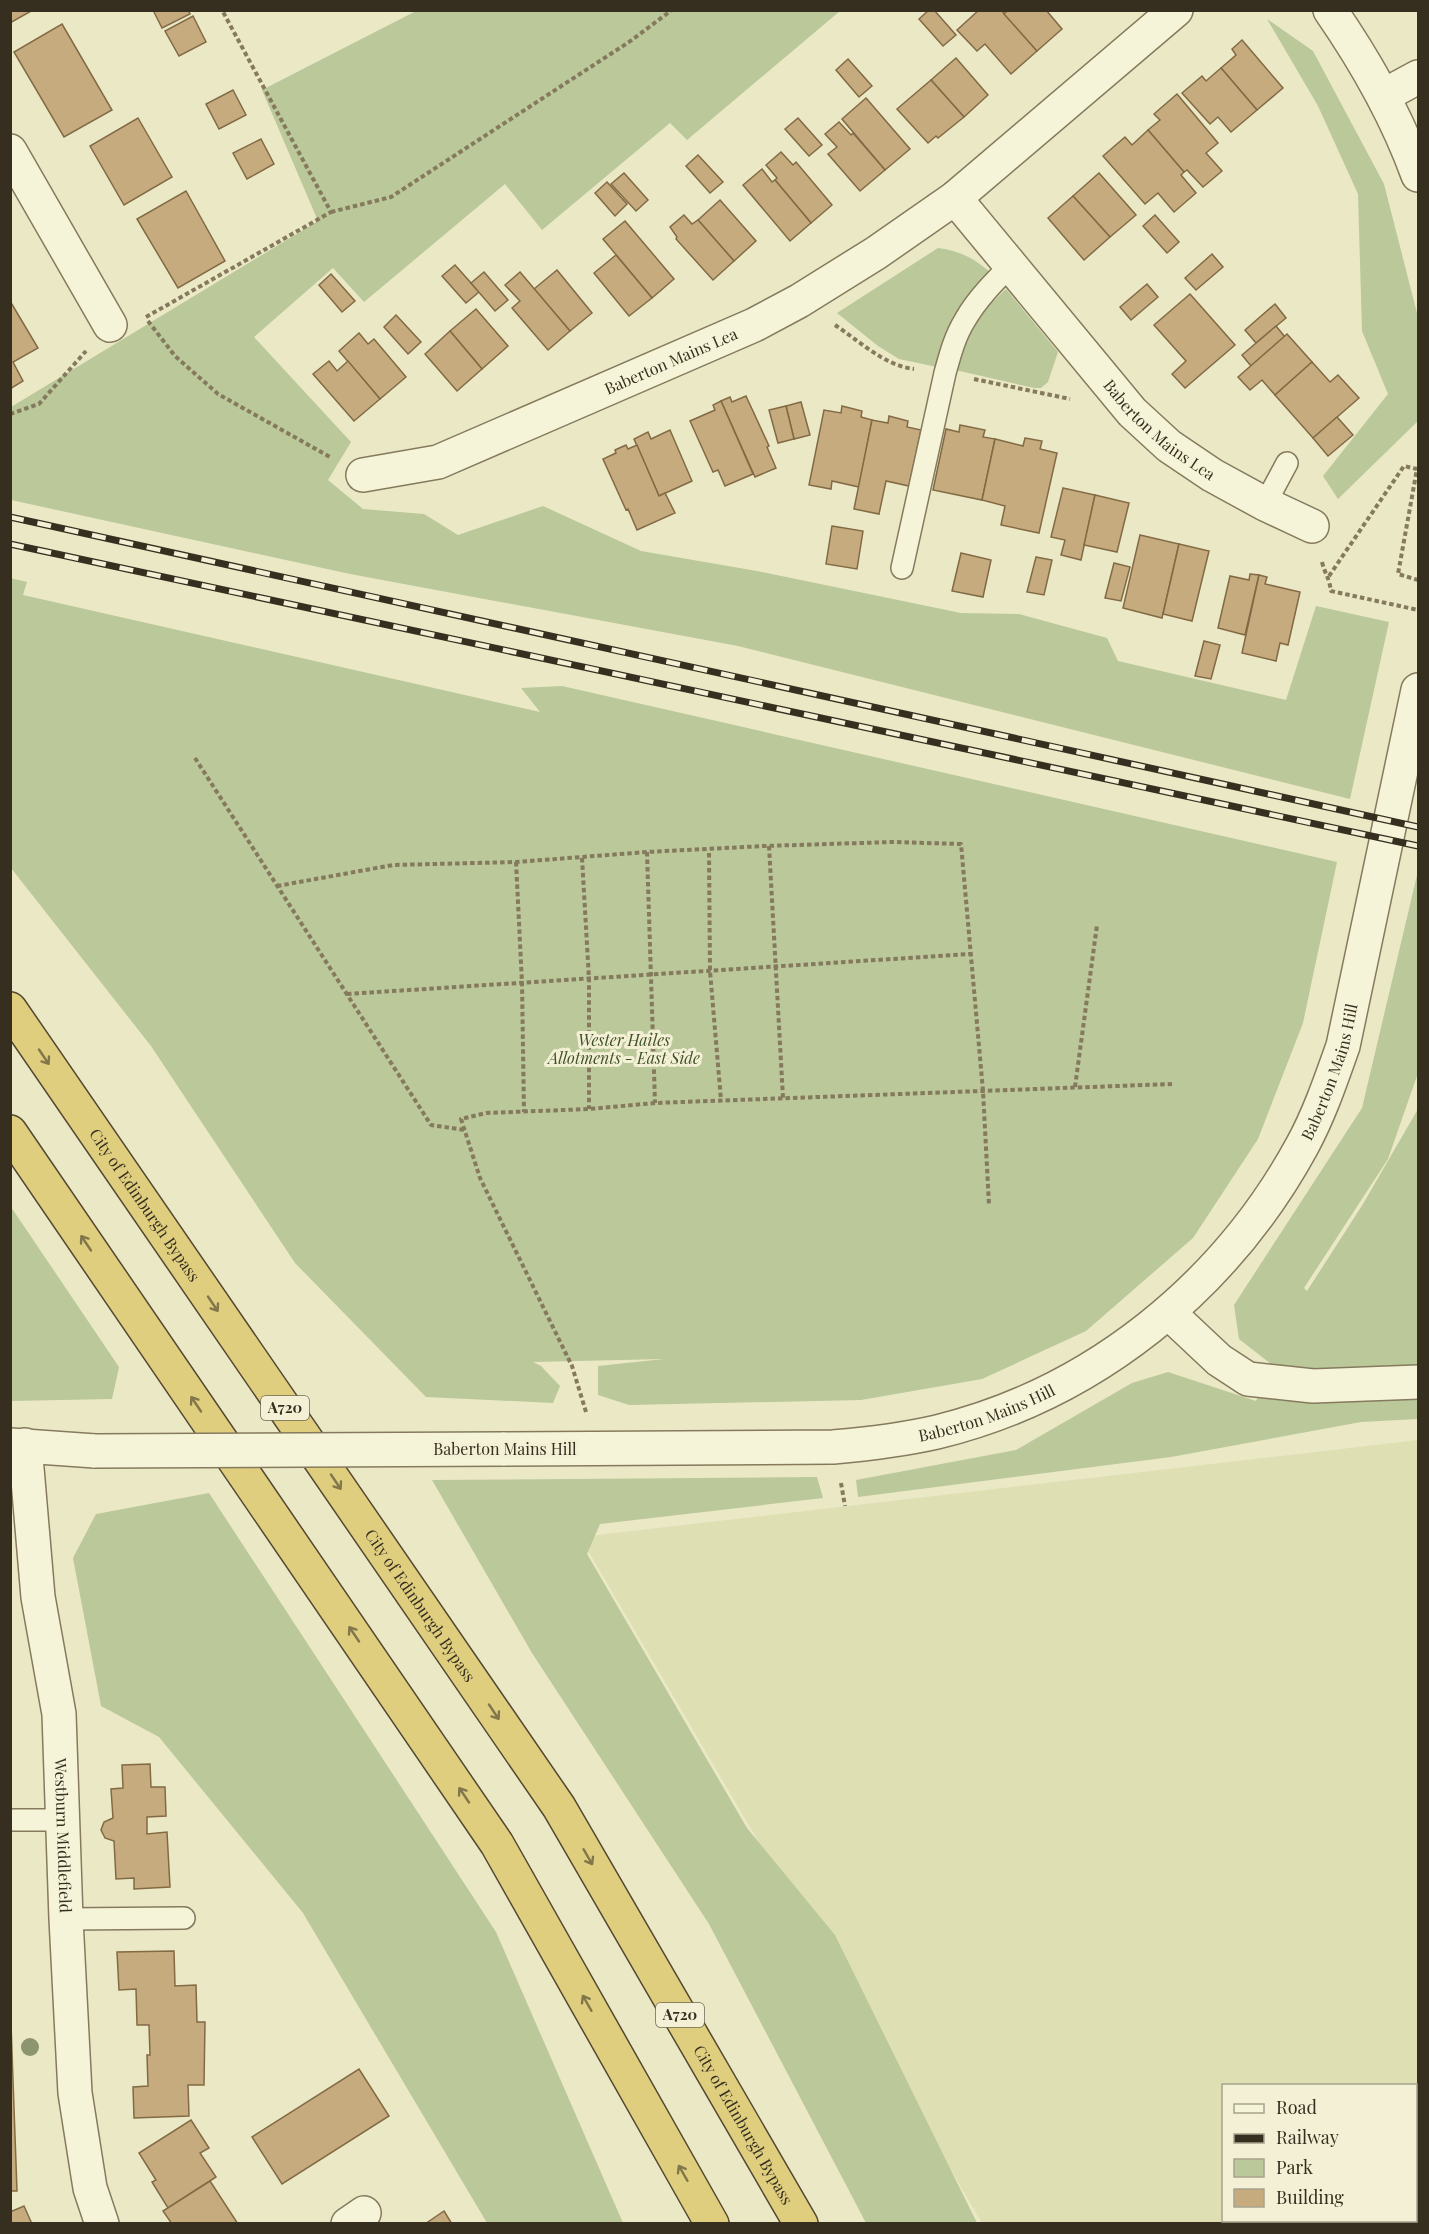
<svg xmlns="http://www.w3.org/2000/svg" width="1429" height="2234" font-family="'Playfair Display',serif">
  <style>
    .farmland { fill: #dee0b4; fill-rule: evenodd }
    .green { fill: #bac89a }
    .building { fill: #c6ab7e; stroke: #826a44; stroke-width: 1.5 }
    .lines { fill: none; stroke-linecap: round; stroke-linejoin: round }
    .service-casing { stroke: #857a5d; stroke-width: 24 }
    .minor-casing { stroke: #857a5d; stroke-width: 36 }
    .trunk-casing { stroke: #534831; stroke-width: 36 }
    .path { stroke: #857a5d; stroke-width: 4; stroke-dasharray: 4.5 3; stroke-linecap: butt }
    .service { stroke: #f6f4d8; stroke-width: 21 }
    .minor { stroke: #f6f4d8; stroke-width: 33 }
    .trunk { stroke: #e0ce7f; stroke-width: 33 }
    .rail-casing { stroke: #362f20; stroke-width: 7 }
    .rail { stroke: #f3f0d5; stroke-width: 4.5; stroke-dasharray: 14; stroke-linecap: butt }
    .minor-bridge-casing { stroke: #857a5d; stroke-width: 36; stroke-linecap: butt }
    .minor-bridge { stroke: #f6f4d8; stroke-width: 33 }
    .tree { fill: #8c956f }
    .oneway { stroke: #82774b }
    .labels { text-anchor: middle; stroke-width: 6; stroke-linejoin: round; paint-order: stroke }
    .shield { fill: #f3f0d5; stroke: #6f6956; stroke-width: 1.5 }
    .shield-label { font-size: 15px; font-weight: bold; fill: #362f20 }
    .street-label { font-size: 16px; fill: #362f20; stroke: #f3f0d5 }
    .park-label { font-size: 16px; font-style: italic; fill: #3e5128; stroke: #f3f0d5 }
  </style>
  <rect width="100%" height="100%" fill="#ebe8c6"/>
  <path class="farmland" d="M1418 1440V2223H982L580 1537ZM1224 2086H1416V2220H1224Z"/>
  <g class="green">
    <path d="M418 10 840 11 687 140 670 123 542 230 505 184 364 302 333 268 254 337 351 442 328 480 363 509 424 514 458 535 543 506 641 551 757 571 961 613 1019 614 1107 638 1118 661 1286 700 1316 606 1389 622 1350 799 738 646 350 574 11 500V407L318 221 262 90Z"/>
    <path d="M1267 19 1313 51 1384 184 1418 317V421L1338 499 1323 476 1388 394 1362 331 1358 194 1318 106Z"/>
    <path d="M938 248C960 251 974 258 991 273L937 367 899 359 878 346 837 313Z"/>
    <path d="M1006 289 1058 352 1048 382 1041 388H1034L955 370 965 336 978 316Z"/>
    <path d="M10 578 27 582 23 595 540 712 521 688 562 686 1337 862 1303 1023 1258 1139 1193 1238 1086 1331 982 1379 861 1400 629 1405 598 1395V1366L664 1359 533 1362 541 1366 560 1386 553 1403 426 1397 295 1263 151 1046 11 868Z"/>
    <path d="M1417 875H1418V1073L1388 1159 1304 1288 1307 1291 1363 1204 1418 1109V1419L1361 1422 1171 1457 858 1497 856 1480 1016 1450 1132 1383 1168 1372 1256 1401 1271 1364 1239 1339 1234 1305 1362 1108Z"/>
    <path d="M11 1207 119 1367 112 1399 11 1401Z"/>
    <path d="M817 1477 823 1498 600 1524 587 1554 747 1828 835 1935 977 2223H866L709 1924 532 1653 432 1480Z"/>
    <path d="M209 1493 496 1932 623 2223H487L303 1913 159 1737 101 1706 73 1558 96 1514Z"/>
  </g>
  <g class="building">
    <path d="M10 10H33L10 23Z"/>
    <path d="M153 10H188L190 14 162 28Z"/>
    <path d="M929 10H934L956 35 943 46 919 19Z"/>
    <path d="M979 10H1001L1037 51 1011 74 985 44 977 51 957 30Z"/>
    <path d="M1008 10H1046L1062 29 1037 51 1004 14Z"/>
    <path d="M193 16 206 42 179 56 165 31Z"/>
    <path d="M62 24 112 110 64 137 14 52Z"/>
    <path d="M1242 40 1283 88 1257 110 1221 68 1236 55 1232 49Z"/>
    <path d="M956 58 988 95 964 117 931 80Z"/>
    <path d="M848 59 872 86 859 97 836 70Z"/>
    <path d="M1221 68 1257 110 1231 132 1218 117 1210 124 1182 93 1202 76 1206 81Z"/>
    <path d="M931 80 964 117 938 138 936 136 928 143 897 109Z"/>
    <path d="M233 90 246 115 219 129 206 104Z"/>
    <path d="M1177 94 1218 143 1206 153 1222 171 1203 187 1187 170 1184 172 1148 130 1160 120 1154 114Z"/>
    <path d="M866 98 910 149 885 170 842 119Z"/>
    <path d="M138 118 172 177 124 205 90 146Z"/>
    <path d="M798 118 822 145 809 156 785 129Z"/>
    <path d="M839 122 851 135 853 133 885 170 860 191 828 154 837 147 825 134Z"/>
    <path d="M1148 130 1184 172 1181 175 1196 193 1174 212 1158 193 1145 204 1103 156 1125 137 1132 145Z"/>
    <path d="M261 139 274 164 247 179 233 153Z"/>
    <path d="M781 152 793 165 796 162 832 205 811 223 775 180 777 178 766 165Z"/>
    <path d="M698 155 723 182 710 193 686 166Z"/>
    <path d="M762 169 772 182 775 180 811 223 790 241 743 185Z"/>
    <path d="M624 173 648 200 636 211 611 184Z"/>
    <path d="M1099 173 1136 215 1110 237 1073 196Z"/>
    <path d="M607 182 627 204 615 216 595 193Z"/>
    <path d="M186 191 225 261 178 288 137 219Z"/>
    <path d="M1073 196 1110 237 1084 260 1048 218Z"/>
    <path d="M720 200 756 241 734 261 698 220Z"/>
    <path d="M684 215 692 224 698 220 734 261 713 280 676 239 677 237 670 227Z"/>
    <path d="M1155 215 1179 242 1167 253 1143 226Z"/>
    <path d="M625 221 674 279 652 298 603 239Z"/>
    <path d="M1212 254 1223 267 1196 290 1185 278Z"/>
    <path d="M616 255 652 298 629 316 594 273Z"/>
    <path d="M455 265 479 292 466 303 442 276Z"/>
    <path d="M557 270 592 313 570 331 534 289Z"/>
    <path d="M484 272 508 300 495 311 471 283Z"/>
    <path d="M520 272 570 331 548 350 512 308 520 301 505 285Z"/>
    <path d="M331 274 355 301 342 312 319 285Z"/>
    <path d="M1147 284 1158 297 1131 320 1120 307Z"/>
    <path d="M1190 294 1235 345 1185 388 1172 374 1186 361 1154 325Z"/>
    <path d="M10 301 38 348 13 362 23 381 10 389Z"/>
    <path d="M1275 304 1286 318 1256 343 1245 330Z"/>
    <path d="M476 309 508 346 482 369 450 331Z"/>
    <path d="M396 315 421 342 408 354 384 327Z"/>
    <path d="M1276 326 1285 337 1251 366 1242 355Z"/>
    <path d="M450 331 482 369 457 391 425 354Z"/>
    <path d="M359 333 368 344 374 339 406 377 380 399 339 351Z"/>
    <path d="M1287 334 1312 362 1275 395 1262 380 1250 390 1238 377Z"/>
    <path d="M329 361 337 371 348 361 380 399 354 421 313 374Z"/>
    <path d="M1312 362 1330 382 1338 375 1359 398 1313 438 1275 395Z"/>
    <path d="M746 396 769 446 767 447 776 468 755 477 721 401 730 397 732 402Z"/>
    <path d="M721 401 753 474 725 486 718 470 713 472 690 421 715 410 713 405Z"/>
    <path d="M801 402 810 435 794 439 786 406Z"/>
    <path d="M786 406 794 439 778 443 769 410Z"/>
    <path d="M842 406 862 411 861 417 872 420 859 487 832 481 831 489 809 485 824 410 841 413Z"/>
    <path d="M889 416 908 421 907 427 921 430 909 486 886 481 879 514 854 509 872 420 888 423Z"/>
    <path d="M1337 417 1353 435 1328 456 1313 438Z"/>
    <path d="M960 425 985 430 983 437 995 439 982 500 933 490 946 429 959 432Z"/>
    <path d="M670 430 692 481 659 496 634 439 648 432 651 439Z"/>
    <path d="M1025 438 1042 441 1040 449 1057 453 1039 533 1001 525 1005 506 982 500 995 439 1023 446Z"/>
    <path d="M626 445 628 449 637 445 659 496 665 493 675 513 637 530 628 509 626 510 603 459 616 453 615 450Z"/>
    <path d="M1063 488 1095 495 1081 560 1061 555 1065 540 1051 537Z"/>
    <path d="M1095 495 1129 503 1117 552 1084 545Z"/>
    <path d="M832 526 863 531 857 569 826 564Z"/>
    <path d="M1140 535 1179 544 1162 618 1123 608Z"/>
    <path d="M1179 544 1209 551 1192 621 1163 614Z"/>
    <path d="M961 553 991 560 983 597 952 591Z"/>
    <path d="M1036 557 1052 560 1044 595 1027 592Z"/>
    <path d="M1114 563 1130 567 1121 601 1105 598Z"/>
    <path d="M1250 574 1259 575 1245 635 1218 628 1230 576 1249 580Z"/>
    <path d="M1259 575 1267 577 1265 584 1300 592 1288 645 1280 643 1276 661 1242 653Z"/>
    <path d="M1204 641 1220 645 1211 679 1195 676Z"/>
    <path d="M150 1764 151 1787H165L166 1816 147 1817V1834L167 1832 170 1887 134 1889V1878L116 1879 114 1841 105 1838 101 1830 104 1822 113 1818 111 1789 123 1788 122 1765Z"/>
    <path d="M174 1951 175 1986 196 1985 197 2022H205L204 2085H188L189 2116 134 2118 133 2087 148 2086 147 2055H150L149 2025H137L136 1989 119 1990 117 1952Z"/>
    <path d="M10 2024H11L17 2191H10Z"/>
    <path d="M359 2069 389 2116 282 2184 252 2137Z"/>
    <path d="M191 2120 209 2148 200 2153 216 2177 168 2208 152 2182 156 2180 139 2153Z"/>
    <path d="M210 2181 238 2224H172L163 2211Z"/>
    <path d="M24 2206 32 2224H10V2212Z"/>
    <path d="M444 2211 452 2224H425Z"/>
  </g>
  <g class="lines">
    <defs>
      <g id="service">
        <path d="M1265 504 1287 463"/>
        <path d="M902 568 945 373C950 355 955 336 965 320 977 299 994 282 1011 265"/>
        <path d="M10 1820H63"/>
        <path d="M66 1919 184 1918"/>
      </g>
      <g id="minor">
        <path d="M1330 10C1366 62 1397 117 1418 175"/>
        <path d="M1383 96 1418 77"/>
        <path d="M10 151 110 325"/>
        <path id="s1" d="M955 198 1132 412 1169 446 1212 475 1265 504 1312 526"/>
        <path id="s2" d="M363 475 438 462 754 325 799 301 876 253 955 198 1176 10"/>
        <path d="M1169 1313 1219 1360 1248 1379 1313 1386 1418 1382"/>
        <path d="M10 1445 95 1451"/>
        <path id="s3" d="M25 1445 38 1597 59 1714 66 1919 75 2093 90 2188 102 2224"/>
        <path id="s4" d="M502 1449 833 1447C868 1444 902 1440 937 1432 1093 1394 1225 1287 1302 1146 1319 1115 1331 1080 1343 1046L1418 690"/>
        <path d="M348 2224 364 2213"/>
      </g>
      <g id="trunk">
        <path id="s5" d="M10 1009 559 1807 801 2224"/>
        <path d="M10 1132 497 1844 712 2224"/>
      </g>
    </defs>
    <use href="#service" class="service-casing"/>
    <use href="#minor" class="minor-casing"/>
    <use href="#trunk" class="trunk-casing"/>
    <g class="path">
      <path d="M331 212 391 197 629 42 672 10"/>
      <path d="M146 317 331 212 222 10"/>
      <path d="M148 321 175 356 218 394 330 457"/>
      <path d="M835 325C858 340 885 366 914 369"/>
      <path d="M974 379 1070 399"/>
      <path d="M10 414 39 404 86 351"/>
      <path d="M1322 562C1325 574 1329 577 1331 591L1418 610"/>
      <path d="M1329 576 1404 466 1417 469 1398 574 1418 580"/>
      <path d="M195 758 431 1125 465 1130"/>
      <path d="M769 846 783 1098"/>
      <path d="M647 852 655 1103"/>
      <path d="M709 853 710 971 721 1100"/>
      <path d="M582 858 589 979V1109"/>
      <path d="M516 862 522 983 524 1112"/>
      <path d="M277 886 393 865 516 862 647 852 764 846 893 842 961 844 983 1091 989 1205"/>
      <path d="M347 994 970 954"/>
      <path d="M1075 1087 1097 925"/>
      <path d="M586 1412 572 1366 480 1178 461 1119 486 1113 589 1109 655 1103 1172 1084"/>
      <path d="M841 1483 845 1506"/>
    </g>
    <use href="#service" class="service"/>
    <use href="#minor" class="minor"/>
    <use href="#trunk" class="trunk"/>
    <defs>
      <g id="rail">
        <path d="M10 517 1418 827"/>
        <path d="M10 544 1418 846"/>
      </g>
    </defs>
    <use href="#rail" class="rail-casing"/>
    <use href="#rail" class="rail"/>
    <defs>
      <path id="minor-bridge" d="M95 1451 502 1449"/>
    </defs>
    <use href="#minor-bridge" class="minor-bridge-casing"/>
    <use href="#minor-bridge" class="minor-bridge"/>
  </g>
  <circle class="tree" cx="30" cy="2047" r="9"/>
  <defs><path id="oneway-shaft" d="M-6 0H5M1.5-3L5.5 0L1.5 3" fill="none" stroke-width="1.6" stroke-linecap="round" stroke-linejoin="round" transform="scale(1.5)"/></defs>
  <g class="oneway">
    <use href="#oneway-shaft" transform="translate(44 1057) rotate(56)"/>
    <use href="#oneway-shaft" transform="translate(86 1243) rotate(-124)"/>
    <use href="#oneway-shaft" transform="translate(213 1304) rotate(56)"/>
    <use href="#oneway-shaft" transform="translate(196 1404) rotate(-124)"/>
    <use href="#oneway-shaft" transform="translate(336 1482) rotate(56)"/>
    <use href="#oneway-shaft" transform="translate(354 1634) rotate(-124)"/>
    <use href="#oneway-shaft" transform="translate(494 1712) rotate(56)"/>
    <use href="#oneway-shaft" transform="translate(464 1795) rotate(-124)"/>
    <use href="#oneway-shaft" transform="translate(588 1857) rotate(60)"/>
    <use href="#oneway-shaft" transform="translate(587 2003) rotate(-120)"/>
    <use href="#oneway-shaft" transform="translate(683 2173) rotate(-120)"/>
  </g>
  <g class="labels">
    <g class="shield">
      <rect x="261" y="1396" width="48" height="24" rx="4.5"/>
      <rect x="656" y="2003" width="48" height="24" rx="4.5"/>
    </g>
    <g class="shield-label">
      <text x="285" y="1413">A720</text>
      <text x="680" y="2020">A720</text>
    </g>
    <g class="street-label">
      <text dy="6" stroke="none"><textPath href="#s2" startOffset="330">Baberton Mains Lea</textPath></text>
      <text dy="6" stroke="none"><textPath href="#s1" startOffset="310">Baberton Mains Lea</textPath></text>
      <text dy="6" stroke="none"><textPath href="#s4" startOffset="993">Baberton Mains Hill</textPath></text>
      <text dy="6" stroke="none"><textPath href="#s5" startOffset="238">City of Edinburgh Bypass</textPath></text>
      <text dy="6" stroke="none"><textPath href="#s4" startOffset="489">Baberton Mains Hill</textPath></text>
      <text x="505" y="1455">Baberton Mains Hill</text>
      <text dy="6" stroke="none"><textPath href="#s5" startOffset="724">City of Edinburgh Bypass</textPath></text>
      <text dy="6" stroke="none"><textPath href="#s3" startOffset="393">Westburn Middlefield</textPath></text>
      <text dy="6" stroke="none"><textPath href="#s5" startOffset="1336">City of Edinburgh Bypass</textPath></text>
    </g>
    <g class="park-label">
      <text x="624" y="1046">Wester Hailes<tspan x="624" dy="18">Allotments - East Side</tspan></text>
    </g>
  </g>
  <rect width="1429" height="2234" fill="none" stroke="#362f20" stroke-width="24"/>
  <rect x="1222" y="2084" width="195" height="138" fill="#f3f0d5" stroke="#a7a38d" stroke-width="1.5"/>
  <rect x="1234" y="2104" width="30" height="9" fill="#f6f4d8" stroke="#a7a38d" stroke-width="1.5"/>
  <text x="1276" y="2114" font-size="18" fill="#362f20">Road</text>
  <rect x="1234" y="2134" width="30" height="9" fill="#362f20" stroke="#a7a38d" stroke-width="1.5"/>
  <text x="1276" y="2144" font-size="18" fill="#362f20">Railway</text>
  <rect x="1234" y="2159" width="30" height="18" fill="#bac89a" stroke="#a7a38d" stroke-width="1.5"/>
  <text x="1276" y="2174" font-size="18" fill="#362f20">Park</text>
  <rect x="1234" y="2189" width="30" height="18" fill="#c6ab7e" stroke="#a7a38d" stroke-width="1.5"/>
  <text x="1276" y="2204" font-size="18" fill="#362f20">Building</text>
</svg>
